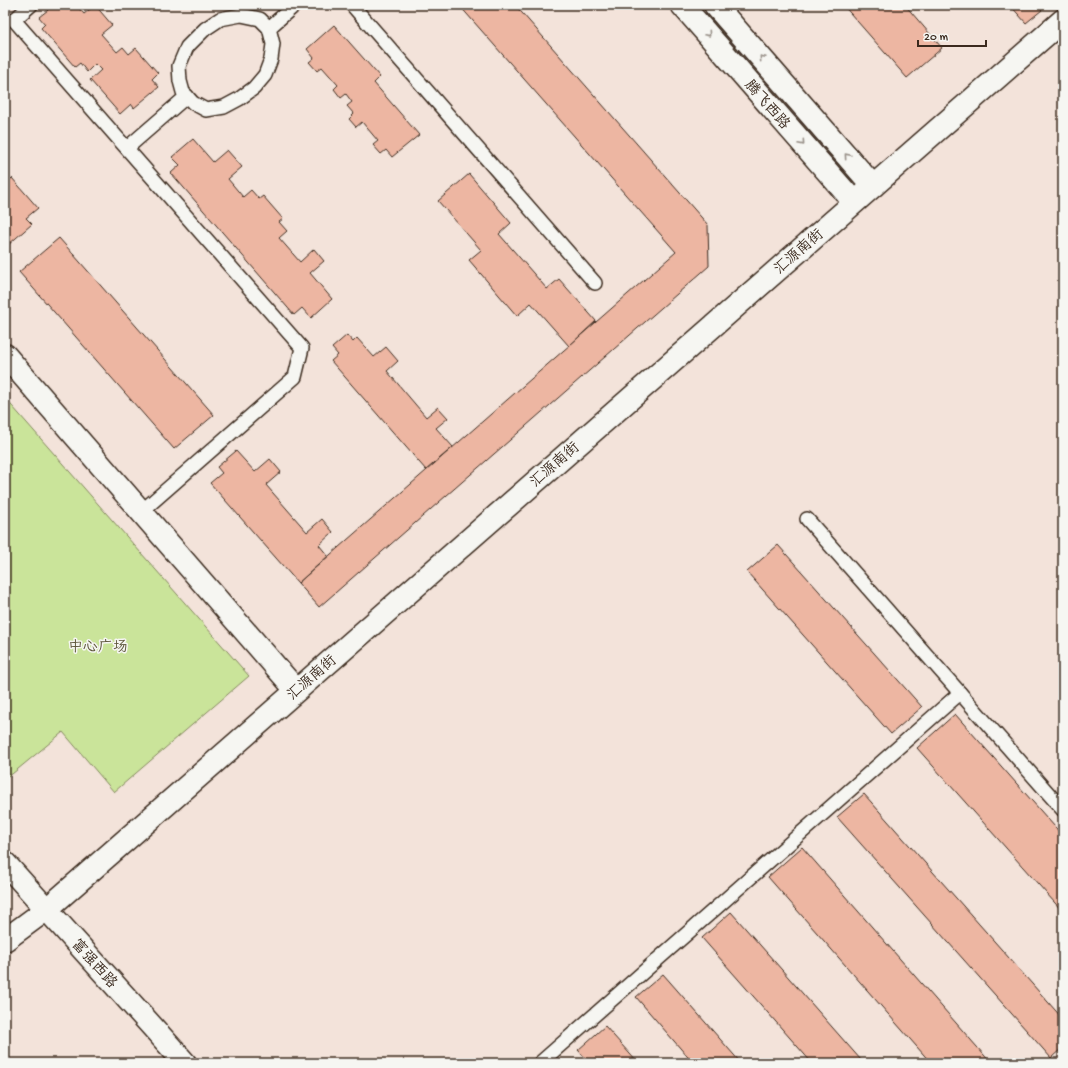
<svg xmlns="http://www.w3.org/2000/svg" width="1068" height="1068" font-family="'Gochi Hand','LXGW WenKai TC',sans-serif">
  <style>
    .green { fill: #cae49a; stroke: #82875c }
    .building { fill: #edb6a2; stroke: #3b2a1e }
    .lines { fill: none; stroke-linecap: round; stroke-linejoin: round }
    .lane-casing { stroke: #3b2a1e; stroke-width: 16 }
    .street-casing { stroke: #3b2a1e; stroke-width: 25 }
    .secondary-casing { stroke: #3b2a1e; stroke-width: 25 }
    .lane { stroke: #f6f6f2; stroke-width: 13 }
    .street { stroke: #f6f6f2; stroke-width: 22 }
    .secondary { stroke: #f6f6f2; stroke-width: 22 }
    .oneway { stroke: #989088 }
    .labels { text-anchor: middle; stroke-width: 3; stroke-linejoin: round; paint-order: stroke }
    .street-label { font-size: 15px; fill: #3b2a1e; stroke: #f6f6f2 }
    .park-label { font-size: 15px; fill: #5f583d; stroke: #f6f6f2 }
  </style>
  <rect width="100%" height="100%" fill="#f3e3da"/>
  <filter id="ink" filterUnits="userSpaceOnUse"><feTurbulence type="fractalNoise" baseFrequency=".025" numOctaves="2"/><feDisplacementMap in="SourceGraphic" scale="8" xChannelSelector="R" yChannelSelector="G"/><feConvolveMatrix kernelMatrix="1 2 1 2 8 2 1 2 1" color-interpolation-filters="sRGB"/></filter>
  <g filter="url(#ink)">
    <path class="green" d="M5 398 249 676 114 792 63 732 12 774 5 777Z"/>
    <g class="building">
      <path d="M45 5H76L84 14 95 5 112 25 101 34 117 52 123 47 129 54 136 48 158 73 152 79 159 87 134 108 131 104 120 114 90 80 101 70 95 64 87 72 80 63 75 67 41 28 45 24 39 17 48 10 44 6Z"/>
      <path d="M459 5H515L708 225 709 266 319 607 298 583 676 252Z"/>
      <path d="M843 5H905L942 48 907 78Z"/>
      <path d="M1010 5H1037L1042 10 1026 23Z"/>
      <path d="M334 25 380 77 374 83 419 135 392 157 386 150 381 154 373 145 378 141 362 122 356 127 349 119 354 114 347 106 352 102 346 94 341 98 334 89 338 85 322 67 317 71 309 62 314 58 307 49Z"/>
      <path d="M193 139 213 162 227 150 242 167 228 179 243 197 251 190 259 199 263 196 283 219 279 222 287 231 279 238 300 262 314 249 324 261 310 273 332 299 311 318 302 308 294 315 171 173 180 165 172 157Z"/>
      <path d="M469 174 511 223 499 234 547 289 559 279 596 321 569 346 531 303 517 316 469 260 481 250 438 201Z"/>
      <path d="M12 178 38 208 26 218 32 224 8 245 5 242V184Z"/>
      <path d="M59 238 214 415 174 449 19 272Z"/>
      <path d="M347 335 353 342 357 338 374 357 386 347 398 361 387 371 426 417 438 407 448 418 436 428 453 447 426 470 331 361 338 355 332 348Z"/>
      <path d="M236 451 255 472 270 459 281 472 266 485 307 532 322 519 333 532 319 545 328 556 298 583 210 483 222 473 217 467Z"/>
      <path d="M778 545 922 707 891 734 747 572Z"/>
      <path d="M955 714 1063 836V912L917 748Z"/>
      <path d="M864 794 1063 1019V1047L1051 1058 837 817Z"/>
      <path d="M802 847 991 1063H931L768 877Z"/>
      <path d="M731 912 861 1060 858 1063H812L702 938Z"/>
      <path d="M663 974 741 1063H693L636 997Z"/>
      <path d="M605 1026 638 1063H590L578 1050Z"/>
    </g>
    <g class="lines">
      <defs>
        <g id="lane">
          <path d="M31 5 14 20 302 348 295 377 141 512"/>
          <path d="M352 5 595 283"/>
          <path d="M241 15 260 19 269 28 273 44 271 59 265 75 254 88 239 99 224 107 206 110 193 103 183 92 180 81 179 66 187 47 205 29 220 19Z"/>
          <path d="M269 28 295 5"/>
          <path d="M127 148 187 96"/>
          <path d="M807 519 1063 810"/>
          <path d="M540 1063 960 693"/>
        </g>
        <path id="street" d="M5 355 296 690"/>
        <g id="secondary">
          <path d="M682 5 854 202"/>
          <path d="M715 5 873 186"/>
          <path d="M5 863 185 1063"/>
          <path d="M5 940 47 909 1063 20"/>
        </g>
      </defs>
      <use href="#lane" class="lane-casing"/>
      <use href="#street" class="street-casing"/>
      <use href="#secondary" class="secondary-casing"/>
      <use href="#lane" class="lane"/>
      <use href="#street" class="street"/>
      <use href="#secondary" class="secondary"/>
    </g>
    <defs><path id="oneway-chevron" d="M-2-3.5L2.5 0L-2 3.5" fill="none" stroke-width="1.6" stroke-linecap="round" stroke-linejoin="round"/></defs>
    <g class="oneway">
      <use href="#oneway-chevron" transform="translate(708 34) rotate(49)"/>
      <use href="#oneway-chevron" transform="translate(762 58) rotate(-131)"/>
      <use href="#oneway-chevron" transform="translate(802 143) rotate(49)"/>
      <use href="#oneway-chevron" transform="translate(847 156) rotate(-131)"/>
    </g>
  </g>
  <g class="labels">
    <g class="street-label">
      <text transform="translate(768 104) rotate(49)" y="5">腾飞西路</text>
      <text transform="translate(798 251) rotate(-41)" y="5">汇源南街</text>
      <text transform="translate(554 464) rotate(-41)" y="5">汇源南街</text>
      <text transform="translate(311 677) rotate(-41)" y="5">汇源南街</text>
      <text transform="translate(95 963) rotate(48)" y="5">富强西路</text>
    </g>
    <g class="park-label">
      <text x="98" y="651">中心广场</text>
    </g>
  </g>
  <rect width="1068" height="1068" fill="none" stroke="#f6f6f2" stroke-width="20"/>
  <rect x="10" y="10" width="1048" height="1048" fill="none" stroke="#3b2a1e" stroke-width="1.5" filter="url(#ink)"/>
  <path d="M918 40v6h68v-6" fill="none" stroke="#3b2a1e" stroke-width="2"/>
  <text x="924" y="40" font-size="12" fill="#3b2a1e" stroke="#f6f6f2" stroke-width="3" paint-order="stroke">20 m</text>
</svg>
